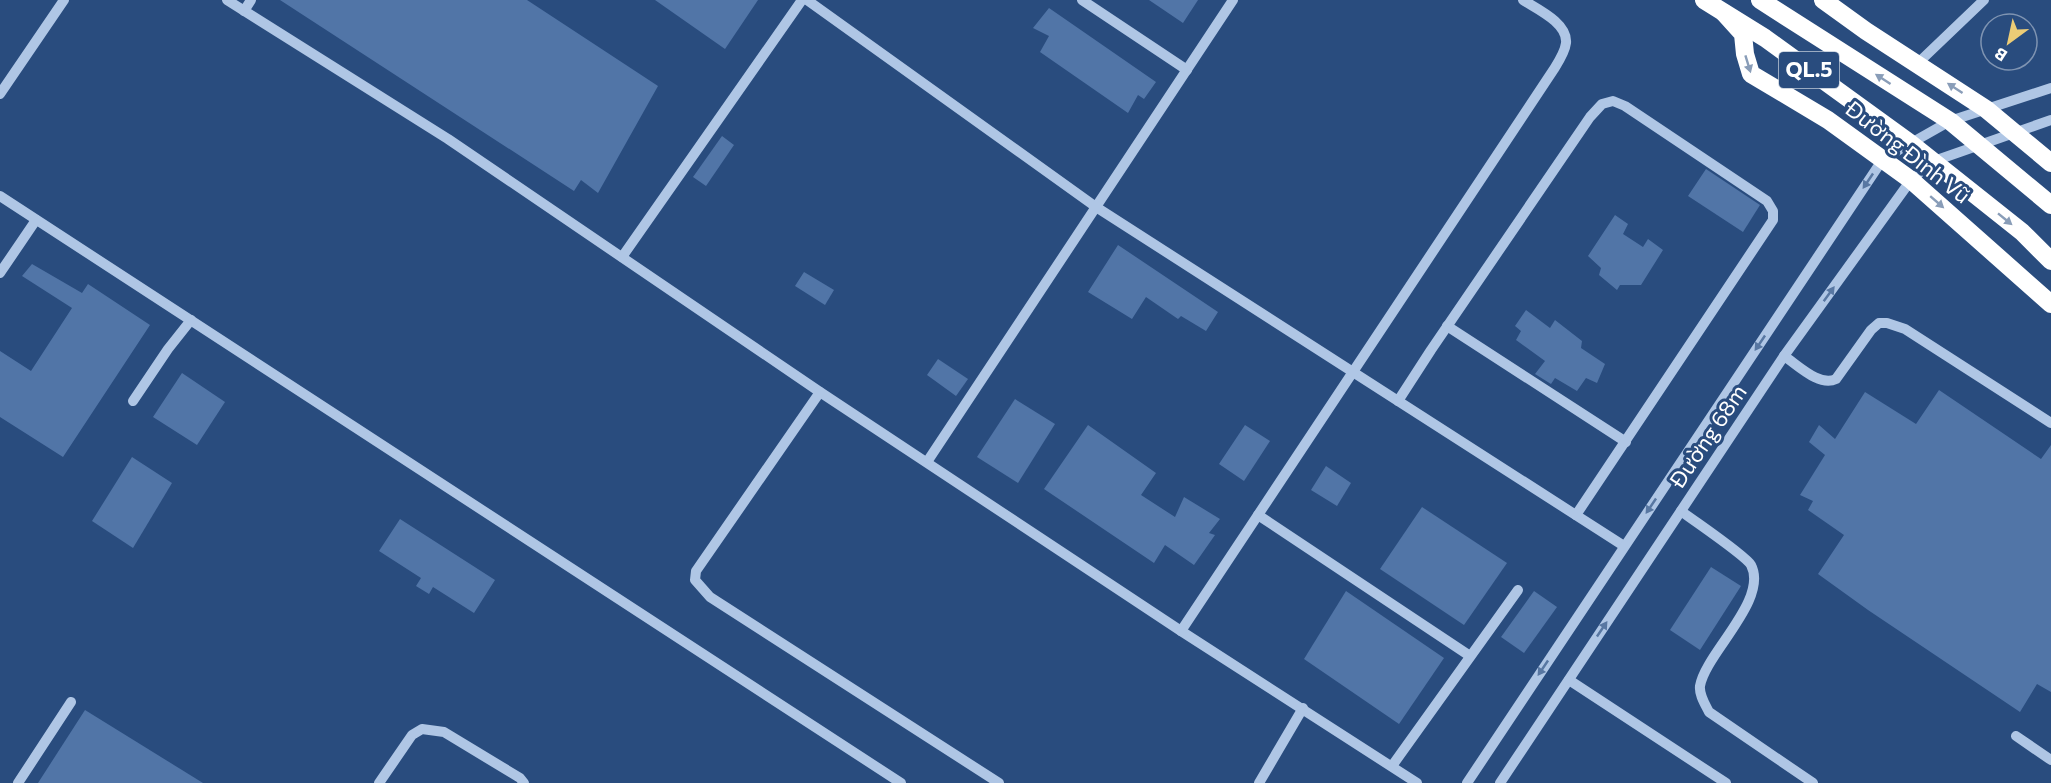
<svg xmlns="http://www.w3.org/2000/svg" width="2051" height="783" font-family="Commissioner,sans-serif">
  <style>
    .building { fill: #5175a7 }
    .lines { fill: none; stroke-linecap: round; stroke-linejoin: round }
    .minor { stroke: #afc6e5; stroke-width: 10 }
    .highway { stroke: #fff; stroke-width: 18 }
    .oneway { fill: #899db8 }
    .oneway2 { fill: #5877a2 }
    .labels { text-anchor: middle; stroke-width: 6; stroke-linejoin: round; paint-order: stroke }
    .shield { fill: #294c7e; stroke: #bfc9d8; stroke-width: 1.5 }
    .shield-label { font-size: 21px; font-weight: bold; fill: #fff }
    .street-label { font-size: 22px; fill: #fff; stroke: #294c7e }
  </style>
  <rect width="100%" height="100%" fill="#294c7e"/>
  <g class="building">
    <path d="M280 0H527L658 86 598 193 581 180 574 191Z"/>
    <path d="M655 0H758L725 49Z"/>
    <path d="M1149 0H1198L1183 23Z"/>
    <path d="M1049 8 1156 82 1144 99 1138 95 1128 113 1040 52 1049 36 1033 28Z"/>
    <path d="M722 136 734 145 706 186 693 177Z"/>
    <path d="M1706 169 1760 205 1743 232 1688 196Z"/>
    <path d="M1615 215 1628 224 1623 234 1643 247 1648 239 1663 250 1641 285H1620L1617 290 1599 275 1601 268 1588 256Z"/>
    <path d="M1118 245 1218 312 1206 331 1181 316 1178 319 1146 297 1132 319 1088 292Z"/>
    <path d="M32 264 82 293 88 284 150 325 63 457 0 417V351L31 371 72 308 22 276Z"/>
    <path d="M804 272 834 290 825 305 795 286Z"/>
    <path d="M1526 310 1550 328 1555 320 1582 341 1581 348 1605 364 1597 383 1586 378 1577 391 1555 378 1551 384 1535 374 1545 361 1516 340 1521 331 1515 326Z"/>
    <path d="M938 359 968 379 956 396 927 375Z"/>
    <path d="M182 373 225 402 197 445 153 417Z"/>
    <path d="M1939 390 2041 459 2051 445V692L2037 684 2020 712 1868 610 1818 574 1844 535 1808 510 1813 501 1800 495 1825 455 1809 442 1819 425 1835 439 1865 392 1916 424Z"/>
    <path d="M1015 399 1055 424 1018 483 977 457Z"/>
    <path d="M1088 425 1156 473 1141 495 1175 517 1184 497 1220 519 1209 533 1215 535 1194 565 1165 545 1154 563 1044 489Z"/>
    <path d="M1245 425 1270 441 1244 481 1219 464Z"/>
    <path d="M132 457 172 483 133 548 92 521Z"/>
    <path d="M1326 466 1351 483 1337 506 1311 490Z"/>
    <path d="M1422 507 1507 563 1464 625 1380 569Z"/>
    <path d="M400 519 495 580 474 613 433 587 429 594 416 586 421 578 379 551Z"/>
    <path d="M1711 567 1741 586 1700 650 1670 630Z"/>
    <path d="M1346 591 1444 658 1399 724 1304 659Z"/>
    <path d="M1534 591 1557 607 1524 653 1501 637Z"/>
    <path d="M85 710 203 783H38Z"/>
  </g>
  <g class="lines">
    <g class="minor">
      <path d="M227 0 448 139 820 392 1181 631 1417 783"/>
      <path d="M807 0 1096 207 1624 546"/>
      <path d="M1082 0 1187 70"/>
      <path d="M244 11 251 0"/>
      <path d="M1917 64 1984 0"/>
      <path d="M0 94 64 0"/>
      <path d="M0 196 901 783"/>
      <path d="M622 257 802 0"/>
      <path d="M0 273 36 220"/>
      <path d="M1447 326 1626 442"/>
      <path d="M1784 356C1798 365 1819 387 1836 379L1871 330 1879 323H1887L1905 329 2051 423"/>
      <path d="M820 392 696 571 695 580 710 597 999 783"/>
      <path d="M133 401 168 349 191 320"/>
      <path d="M1398 401 1431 350 1590 117 1602 104 1613 101 1625 106 1767 201 1773 211V220L1576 515"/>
      <path d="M927 462 1233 0"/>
      <path d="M1681 511C1694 521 1745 555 1751 565 1769 600 1705 654 1700 686 1699 695 1705 704 1709 712L1813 783"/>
      <path d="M1258 515 1470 656"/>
      <path d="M1181 631 1554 69C1559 61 1565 52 1566 43 1568 23 1537 9 1523 0"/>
      <path d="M1569 680 1726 783"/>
      <path d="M2016 736 2051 760"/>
      <path d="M1392 766 1518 590"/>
      <path d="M18 783 71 702"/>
      <path d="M379 783 412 735 422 729 444 732 520 778 524 783"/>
      <path d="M1259 783 1303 708"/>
      <path d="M1467 783 1883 159 1950 121 2051 88"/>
      <path d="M1500 783 1784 356 1911 180 1934 161 2051 120"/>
    </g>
    <g class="highway">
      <path d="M1704 0 1765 38 1910 143 2022 232 2051 261"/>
      <path d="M1760 0 1950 121 2051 205"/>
      <path d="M1823 0 1866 31 1986 109 2051 163"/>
      <path d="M1724 13 1743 34 1745 54 1751 74 1828 120 1911 180 2051 304"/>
    </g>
  </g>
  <defs><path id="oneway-solid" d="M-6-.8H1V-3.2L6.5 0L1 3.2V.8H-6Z" transform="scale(1.5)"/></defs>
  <g class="oneway">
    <use href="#oneway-solid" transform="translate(1748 64) rotate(73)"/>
    <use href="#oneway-solid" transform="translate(1883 79) rotate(-147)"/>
    <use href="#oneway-solid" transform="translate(1955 88) rotate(-147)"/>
    <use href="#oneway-solid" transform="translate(1937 202) rotate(41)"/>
    <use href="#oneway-solid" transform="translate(2005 219) rotate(39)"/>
  </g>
  <g class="oneway2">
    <use href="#oneway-solid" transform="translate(1868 181) rotate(124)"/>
    <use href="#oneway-solid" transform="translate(1829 294) rotate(-54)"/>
    <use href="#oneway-solid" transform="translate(1760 343) rotate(124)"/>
    <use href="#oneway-solid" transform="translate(1651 506) rotate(124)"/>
    <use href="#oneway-solid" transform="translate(1602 629) rotate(-56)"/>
    <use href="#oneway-solid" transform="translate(1543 668) rotate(124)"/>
  </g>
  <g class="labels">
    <rect class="shield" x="1779" y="52" width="60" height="36" rx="4.5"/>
    <g class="shield-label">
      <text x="1809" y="77">QL.5</text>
    </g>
    <g class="street-label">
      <text transform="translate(1908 152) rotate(38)" y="8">Đường Đình Vũ</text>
      <text transform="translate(1708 436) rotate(-56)" y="8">Đường 68m</text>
    </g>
  </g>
  <g transform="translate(2009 42) rotate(213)"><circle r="28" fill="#294c7e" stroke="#7f94b2" stroke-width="1.5"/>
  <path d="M0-4.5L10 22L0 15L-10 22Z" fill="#eccc76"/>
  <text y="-9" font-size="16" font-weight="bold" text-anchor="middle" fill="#ffffff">B</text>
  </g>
</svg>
